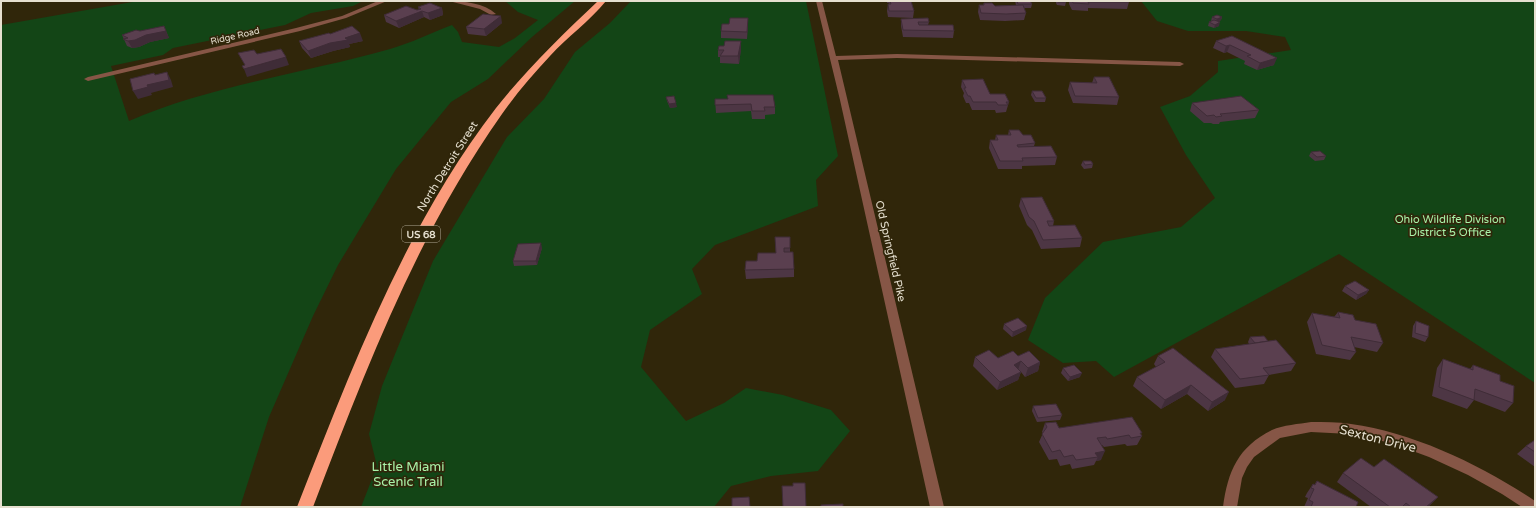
<svg xmlns="http://www.w3.org/2000/svg" width="1536" height="508" font-family="'Varela Round',sans-serif">
  <style>
    .green { fill: #134516 }
    .lines { fill: none; stroke-linecap: round; stroke-linejoin: round }
    .minor { fill: #865646; fill-rule: evenodd }
    .highway { fill: #fb9b7b; fill-rule: evenodd }
    .wall { fill: #4d3644 }
    .shaded-wall { fill: #3f2c37 }
    .building { fill: #5a3f4f; stroke: #3f2c37 }
    .labels { text-anchor: middle; stroke-width: 3.5; stroke-linejoin: round; paint-order: stroke }
    .far-street-label { font-size: 9px; fill: #e6e0d0; stroke: #30260a }
    .shield { fill: #30260a; stroke: #afa895; stroke-width: 1 }
    .shield-label { font-size: 10px; font-weight: bold; fill: #e6e0d0 }
    .street-label { font-size: 11px; fill: #e6e0d0; stroke: #30260a }
    .park-label { font-size: 11px; fill: #a9f3a9; stroke: #30260a }
    .near-street-label { font-size: 13px; fill: #e6e0d0; stroke: #30260a }
    .near-park-label { font-size: 13px; fill: #a9f3a9; stroke: #30260a }
  </style>
  <rect width="100%" height="100%" fill="#30260a"/>
  <g class="green">
    <path d="M138 1H363L353 6 311 13 285 25 173 48 163 55 111 66 129 121C209 86 305 73 390 49 411 43 431 33 452 25L458 32 462 42 499 47 515 38 538 20 518 12 505 1H575L532 37 488 79 451 102 396 169 338 265 313 316 269 417 240 507H1V25Z"/>
    <path d="M631 1H806L838 156 816 180 818 206 715 245 692 269 702 294 650 330 641 367 686 421 724 403 746 388 783 395 831 410 850 431 818 471 771 476 731 486 714 507H361L377 466 369 434 382 386 433 261 507 137 544 99 575 52 610 23Z"/>
    <path d="M1141 1H1535V383L1339 254 1114 377 1096 361 1063 363 1028 340 1045 298 1103 242 1181 227 1215 198 1186 155 1160 107 1190 96 1218 72V61L1291 50 1285 37 1246 31H1188L1157 21Z"/>
  </g>
  <g class="lines">
    <g class="minor">
      <path d="M378 1H387L346 18 300 31 88 81 84 79 88 77 296 28 342 16Z"/>
      <path d="M449 1C464 1 484 3 496 14L491 15 480 9Z"/>
      <path d="M816 1H822L836 56 897 54 1180 62 1184 64 1180 66 897 58 838 60 944 507H930L840 100Z"/>
      <path d="M1311 422C1324 422 1338 422 1351 424 1415 433 1481 465 1535 501V507H1522L1502 494 1468 475 1429 457 1391 443 1350 434 1311 432 1280 438 1254 457 1247 467 1242 478 1237 507H1223C1228 471 1238 447 1272 430 1283 425 1299 424 1311 422Z"/>
    </g>
    <path class="highway" d="M598 1H606C590 21 567 37 550 56 533 74 516 94 502 114 416 236 366 369 313 507H297C351 370 405 226 496 108 527 69 562 35 598 1Z"/>
  </g>
  <g class="wall">
    <path d="M887 1H911L914 11 913 18 888 17 887 11 888 4H889V3H887Z"/>
    <path d="M1015 1H1030L1032 4 1031 8H1024L1026 13 1024 20 1005 21 980 20 978 12 979 5H983L984 3 995 6 1016 5Z"/>
    <path d="M1056 1H1066V2L1065 6 1057 5 1056 3Z"/>
    <path d="M1069 1H1128L1129 2 1127 9 1088 8V11L1072 10 1069 4Z"/>
    <path d="M418 7 442 8 443 15 430 20 424 17 399 28 386 22 384 15 417 10H419Z"/>
    <path d="M1212 17H1222L1221 20 1218 22 1219 26 1214 28 1208 26 1209 22 1212 21H1211Z"/>
    <path d="M748 18 747 39 721 38V31L729 24Z"/>
    <path d="M901 19 929 22 928 25 954 31 953 38 903 37 901 26Z"/>
    <path d="M502 23 486 36 468 34 466 27Z"/>
    <path d="M164 26 169 38 150 42 139 47 132 48 127 46 122 35Z"/>
    <path d="M330 34 363 41 349 44 350 47 333 51 311 58 302 48 299 41Z"/>
    <path d="M1232 36 1274 65 1257 70 1244 64 1245 61 1227 52 1224 53 1213 48 1216 41Z"/>
    <path d="M741 41V49L739 64 720 63V57H718V50L724 46Z"/>
    <path d="M1094 77 1119 97 1117 105 1073 103 1068 90 1070 82 1092 83Z"/>
    <path d="M962 80 990 94 1009 102 1006 112 996 113 995 110H972L969 103H966L963 96 964 93 961 87Z"/>
    <path d="M1032 91 1046 98 1045 102H1035L1031 95Z"/>
    <path d="M666 97 677 107 670 108 667 101Z"/>
    <path d="M715 99 775 107V114L765 115V119H752L751 111 716 113Z"/>
    <path d="M1192 103 1259 110 1255 118 1220 122 1219 124H1213L1211 123H1204L1190 111Z"/>
    <path d="M1009 130 1023 135 1035 143 1034 146 1057 157 1055 165 1022 166V169H998L989 148 990 140H995L996 135H1008Z"/>
    <path d="M1311 152 1326 156 1324 160 1315 161 1309 156Z"/>
    <path d="M1083 161 1093 164 1092 168 1084 169 1081 165Z"/>
    <path d="M1021 198 1054 221 1053 226 1082 238 1080 247 1041 249 1032 230 1027 225 1019 206Z"/>
    <path d="M775 237 790 248V252L794 269V277L746 279 745 270 757 261 776 253Z"/>
    <path d="M542 248 537 265 514 266 513 261Z"/>
    <path d="M1345 286 1369 290 1366 294 1356 300 1342 291Z"/>
    <path d="M1338 312 1355 320 1383 343 1377 352 1354 347 1356 352 1350 360 1316 354 1307 322 1312 313 1334 317Z"/>
    <path d="M1416 321 1428 337 1425 342 1412 337 1413 326Z"/>
    <path d="M1004 324 1026 330 1012 337 1003 329Z"/>
    <path d="M1250 337 1268 341 1296 363 1291 371 1269 375 1264 384 1235 388 1211 357 1215 349 1249 344 1248 342Z"/>
    <path d="M1018 356 1040 362 1038 371 1025 377 1021 372 1018 380 997 390 973 366 975 357 998 358Z"/>
    <path d="M1158 356 1225 400 1208 411 1187 394 1161 409 1133 386 1137 377 1156 367 1154 364Z"/>
    <path d="M1443 359 1470 369 1473 365 1500 381 1513 403 1505 412 1474 400 1467 409 1432 396 1437 368Z"/>
    <path d="M1063 368 1080 377 1068 381 1061 373Z"/>
    <path d="M1033 406 1062 415 1060 420 1037 422 1032 411Z"/>
    <path d="M1045 423 1059 428 1141 435 1142 436 1137 445 1127 446 1125 444 1104 447 1102 445 1101 460 1096 461 1094 465 1072 469 1070 464 1060 466 1057 459 1049 460 1039 442 1043 433 1042 432Z"/>
    <path d="M1535 440V467L1517 454 1526 446Z"/>
    <path d="M1374 467 1438 497 1428 507H1371L1337 482 1343 473Z"/>
    <path d="M1317 481 1356 507H1304L1308 498 1305 497 1307 493 1313 484 1314 485Z"/>
  </g>
  <g class="shaded-wall">
    <path d="M442 8 443 15 430 20 428 13Z"/>
    <path d="M422 11 424 17 399 28 396 21Z"/>
    <path d="M501 16 502 23 486 36 484 29Z"/>
    <path d="M1222 17 1221 20 1215 23 1217 19Z"/>
    <path d="M748 18V25L747 39V32Z"/>
    <path d="M1220 22 1219 26 1214 28 1215 25Z"/>
    <path d="M164 26 169 38 150 42 139 47 132 48 128 41Z"/>
    <path d="M360 33 363 41 349 44 350 47 333 51 311 58 308 51 345 38Z"/>
    <path d="M741 41V49L739 64 738 56Z"/>
    <path d="M1230 45 1227 52 1224 53 1226 46Z"/>
    <path d="M286 57 289 65 247 77 244 69Z"/>
    <path d="M1277 58 1274 65 1257 70 1260 63Z"/>
    <path d="M167 72 171 80 173 87 151 93 152 95 138 99 133 91 158 81Z"/>
    <path d="M676 103 677 107 670 108 669 104Z"/>
    <path d="M541 243 542 248 537 265 536 261Z"/>
    <path d="M1369 290 1366 294 1356 300 1358 295Z"/>
    <path d="M1027 326 1026 330 1012 337 1013 332Z"/>
    <path d="M1021 361 1018 370 1014 365Z"/>
    <path d="M1040 362 1038 371 1025 377 1028 368Z"/>
    <path d="M1021 372 1018 380 997 390 1000 382Z"/>
    <path d="M1082 373 1080 377 1068 381 1070 377Z"/>
    <path d="M1191 385 1187 394 1161 409 1165 400Z"/>
    <path d="M1229 392 1225 400 1208 411 1212 402Z"/>
    <path d="M1105 451 1101 460 1096 461 1098 457 1095 453Z"/>
    <path d="M1438 497 1428 507H1426Z"/>
  </g>
  <g class="building">
    <path d="M890 1H911L914 11H889L888 4H891Z"/>
    <path d="M1017 1H1030L1032 4H1018Z"/>
    <path d="M1057 1H1066V2H1058Z"/>
    <path d="M1072 1H1128L1129 2H1088L1089 4 1073 3Z"/>
    <path d="M430 3 442 8 428 13 422 11 396 21 384 15 406 6 417 10 421 9 418 7Z"/>
    <path d="M984 3H992L995 6 1023 5 1026 13 1006 14 981 13 979 5H984Z"/>
    <path d="M483 14 501 16 484 29 466 27Z"/>
    <path d="M1217 15 1222 17 1217 19 1212 17Z"/>
    <path d="M730 18H748L747 32 721 31 722 24H729Z"/>
    <path d="M928 18 929 22H918L919 25H953L954 31 903 30 901 19Z"/>
    <path d="M1214 20 1220 22 1215 25 1209 22Z"/>
    <path d="M164 26 166 31 146 35 135 40 128 41 123 39 128 38 122 35 136 30 140 31Z"/>
    <path d="M352 26 360 33 345 38 348 40 330 43 308 51 299 41 329 33 330 34Z"/>
    <path d="M1232 36 1277 58 1260 63 1247 56 1251 55 1230 45 1226 46 1216 41Z"/>
    <path d="M725 41H741L738 56H720L724 50H718L719 46H724Z"/>
    <path d="M281 49 286 57 244 69 242 66 245 65 238 53 254 50 257 54Z"/>
    <path d="M167 72 169 80 147 85 148 87 133 91 130 79 154 73 155 75Z"/>
    <path d="M1094 77H1109L1119 97 1075 96 1070 82 1097 83Z"/>
    <path d="M983 79 990 94H1005L1009 102H1006L1008 105H998L996 102H973L970 96H968L964 88H966L962 80Z"/>
    <path d="M1032 91H1042L1046 98H1036Z"/>
    <path d="M727 95H773L775 107H764L765 111H752L751 104 715 105V99H728Z"/>
    <path d="M674 96 676 103 669 104 666 97Z"/>
    <path d="M1241 96 1259 110 1220 114 1222 116 1216 117 1214 115 1207 116 1192 103Z"/>
    <path d="M1009 130H1019L1023 135H1031L1035 143 1017 145 1018 147 1051 146 1057 157 1022 158 1023 161H1000L990 140H998L996 135H1011Z"/>
    <path d="M1320 151 1326 156 1317 157 1311 152Z"/>
    <path d="M1083 161H1091L1093 164 1085 165Z"/>
    <path d="M1042 197 1054 221H1047L1049 226 1075 225 1082 238 1043 240 1034 221 1029 217 1021 198Z"/>
    <path d="M775 237H790V248H784V252H793L794 269 745 270 746 261H757L758 253H776Z"/>
    <path d="M541 243 536 261H513L518 244Z"/>
    <path d="M1355 281 1369 290 1358 295 1345 286Z"/>
    <path d="M1338 312 1353 315 1355 320 1376 324 1383 343 1351 337 1356 352 1322 345 1312 313 1340 318Z"/>
    <path d="M1018 318 1027 326 1013 332 1004 324Z"/>
    <path d="M1416 321 1429 326 1428 337 1415 333Z"/>
    <path d="M1264 336 1268 341 1255 343 1250 337Z"/>
    <path d="M1276 340 1296 363 1263 368 1269 375 1240 379 1215 349Z"/>
    <path d="M1173 348 1229 392 1212 402 1191 385 1165 400 1137 377 1165 362 1158 356Z"/>
    <path d="M989 350 998 358 1013 351 1018 356 1029 351 1040 362 1028 368 1021 361 1014 365 1021 372 1000 382 975 357Z"/>
    <path d="M1443 359 1473 370V365L1500 375V381L1514 386 1513 403 1475 389 1474 400 1439 387Z"/>
    <path d="M1074 365 1082 373 1070 377 1063 368Z"/>
    <path d="M1056 404 1062 415 1038 418 1033 406Z"/>
    <path d="M1132 417 1142 433H1140L1142 436 1131 438 1129 435 1107 439 1106 437 1097 438 1105 451 1095 453 1098 457 1076 460 1073 455 1064 457 1060 450 1052 452 1042 434 1047 427 1045 423 1056 422 1059 428Z"/>
    <path d="M1535 440V452L1526 446Z"/>
    <path d="M1361 458 1374 467 1384 459 1438 497 1426 507H1411L1406 503 1402 507H1390L1343 473Z"/>
    <path d="M1317 481 1358 502 1356 507H1311L1313 502 1309 500 1314 489 1311 488 1313 484 1315 485Z"/>
    <path d="M793 483H805L806 507H783L782 486H793Z"/>
    <path d="M749 497 750 507H732V498Z"/>
    <path d="M843 504V507H821V505Z"/>
  </g>
  <g class="labels">
    <g class="far-street-label">
      <text transform="translate(235 36) rotate(-13)" y="3">Ridge Road</text>
    </g>
    <rect class="shield" x="402" y="226" width="38" height="16" rx="3"/>
    <g class="shield-label">
      <text x="421" y="238">US 68</text>
    </g>
    <g class="street-label">
      <text transform="translate(447 166) rotate(-58)" y="4">North Detroit Street</text>
      <text transform="translate(891 251) rotate(77)" y="4">Old Springfield Pike</text>
    </g>
    <g class="park-label">
      <text x="1450" y="223">Ohio Wildlife Division<tspan x="1450" dy="13">District 5 Office</tspan></text>
    </g>
    <g class="near-street-label">
      <text transform="translate(1378 438) rotate(14)" y="5">Sexton Drive</text>
    </g>
    <g class="near-park-label">
      <text x="408" y="471">Little Miami<tspan x="408" dy="15">Scenic Trail</tspan></text>
    </g>
  </g>
  <rect width="1536" height="508" fill="none" stroke="#e6e0d0" stroke-width="4"/>
</svg>
